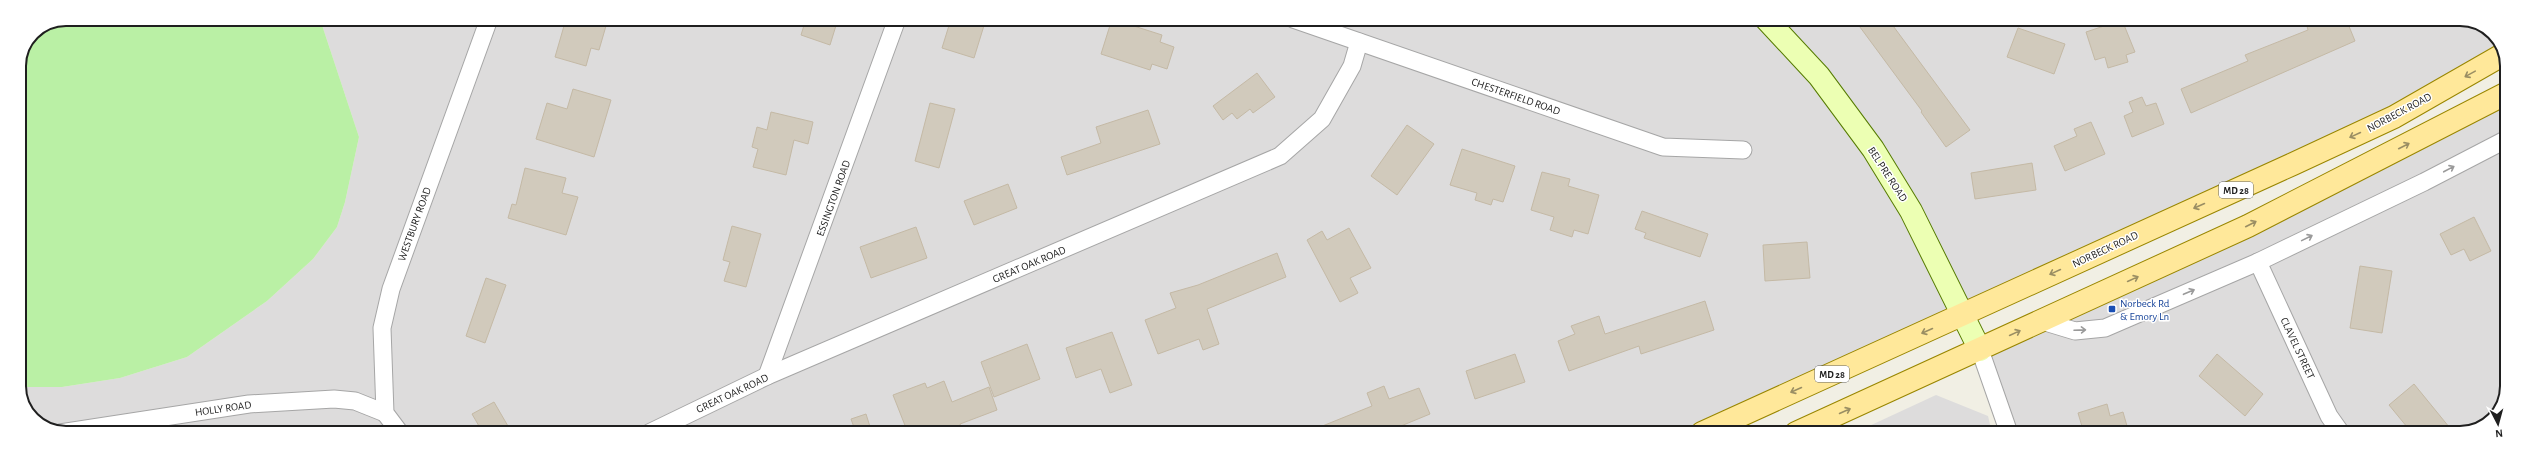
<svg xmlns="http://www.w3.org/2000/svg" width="2526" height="452" font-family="'Alegreya Sans',sans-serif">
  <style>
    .residential { fill: #dddcdc }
    .grass { fill: #baf0a5 }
    .building { fill: #d1cabc; stroke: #c4b9a5 }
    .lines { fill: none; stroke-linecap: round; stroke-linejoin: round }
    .street-casing { stroke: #a6a6a6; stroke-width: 19 }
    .secondary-casing { stroke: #557b00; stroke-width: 24 }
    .primary-casing { stroke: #998600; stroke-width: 24 }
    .street { stroke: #fff; stroke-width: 17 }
    .secondary { stroke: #ecffb3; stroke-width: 22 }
    .primary { stroke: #ffe89a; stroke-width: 22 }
    .oneway { stroke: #9a8e63 }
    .oneway2 { stroke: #9a9a9a }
    .transit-dot { fill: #1a4fb4; stroke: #fff; stroke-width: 1.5 }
    .labels { text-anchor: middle; stroke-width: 3; stroke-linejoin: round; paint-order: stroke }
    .shield { fill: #fff; stroke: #626262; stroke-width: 1 }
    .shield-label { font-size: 10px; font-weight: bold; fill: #1f1f1f }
    .street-label { font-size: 11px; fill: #1f1f1f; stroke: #fff }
    .transit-label { font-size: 11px; fill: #164399; stroke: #fff; text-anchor: start }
    .rim { fill: none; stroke: #1f1f1f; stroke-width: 2 }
  </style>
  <rect width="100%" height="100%" fill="#f1efe4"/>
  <g class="residential">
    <path d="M320 19H2466L2493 33 2504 54 1702 433H60L33 419 19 392V387H62L120 378 187 357 267 301 313 259 337 227 345 202 359 137Z"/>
    <path d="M2507 93V392L2491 421 2460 433H2009L1980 350Z"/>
    <path d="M1936 395 1988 416 1992 433H1854Z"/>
  </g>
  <path class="grass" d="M66 19H320L359 137 345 202 337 227 313 259 267 301 187 357 120 378 62 387H19V66L33 33Z"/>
  <g class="building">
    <path d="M566 19H608L599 50 591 48 586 66 555 57Z"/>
    <path d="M806 19H838L830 45 801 35Z"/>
    <path d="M951 19H986L974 58 942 48Z"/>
    <path d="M1112 19 1162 35 1160 42 1174 47 1167 69 1152 64 1150 70 1101 54Z"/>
    <path d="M1854 19H1888L1970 130 1946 147 1921 112 1922 111Z"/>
    <path d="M2323 19H2346L2355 41 2191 113 2181 89 2248 61 2245 55 2308 30 2307 26Z"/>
    <path d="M2122 20 2135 52 2126 55 2128 62 2108 68 2105 57 2095 60 2086 32Z"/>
    <path d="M2018 28 2065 44 2054 74 2007 57Z"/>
    <path d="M1257 73 1275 97 1253 113 1250 109 1237 119 1232 113 1223 120 1213 106Z"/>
    <path d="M573 89 611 100 594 157 536 139 547 103 567 109Z"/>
    <path d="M2142 97 2146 106 2156 103 2164 124 2132 137 2124 116 2133 112 2129 102Z"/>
    <path d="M930 103 955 109 939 168 915 161Z"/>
    <path d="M1148 110 1160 144 1067 175 1061 157 1101 143 1096 127Z"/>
    <path d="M771 112 813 122 808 144 794 140 786 175 753 167 758 149 752 147 757 127 767 130Z"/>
    <path d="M2091 122 2105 154 2065 171 2054 146 2077 136 2074 129Z"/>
    <path d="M1407 125 1434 144 1397 195 1371 176Z"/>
    <path d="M1462 149 1515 166 1503 202 1493 199 1491 205 1475 200 1477 193 1450 185Z"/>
    <path d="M2032 163 2036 190 1975 199 1971 173Z"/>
    <path d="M525 168 566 178 562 193 578 197 566 235 508 218 512 204 516 205Z"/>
    <path d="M1542 172 1570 179 1568 186 1599 195 1588 234 1574 230 1572 237 1550 230 1554 217 1531 210Z"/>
    <path d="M1008 184 1017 208 974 225 964 201Z"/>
    <path d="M1642 211 1708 234 1700 257 1644 238 1646 233 1635 229Z"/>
    <path d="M2474 217 2491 251 2470 261 2464 249 2451 255 2440 234Z"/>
    <path d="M732 226 761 234 746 287 724 281 730 262 723 260Z"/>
    <path d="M916 227 927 258 871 278 860 247Z"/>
    <path d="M1349 228 1371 268 1350 278 1358 293 1340 302 1307 240 1322 231 1327 240Z"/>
    <path d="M1807 242 1810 278 1765 281 1763 245Z"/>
    <path d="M1277 253 1286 277 1207 309 1219 344 1203 350 1199 339 1158 354 1145 320 1176 308 1170 293 1198 285Z"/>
    <path d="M2360 266 2392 271 2382 333 2350 328Z"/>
    <path d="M486 278 506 285 485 343 466 336Z"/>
    <path d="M1705 301 1714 330 1641 354 1639 346 1569 371 1558 341 1575 334 1571 326 1599 316 1605 334Z"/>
    <path d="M1112 332 1132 385 1110 393 1101 369 1076 378 1066 348Z"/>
    <path d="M1027 344 1040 379 994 397 981 362Z"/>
    <path d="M1515 354 1525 382 1475 399 1466 371Z"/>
    <path d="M2217 354 2263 394 2245 416 2199 376Z"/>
    <path d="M944 381 952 402 989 387 997 410 960 424 963 433H908L893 395 925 383 927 388Z"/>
    <path d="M2414 384 2454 433H2412L2389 405Z"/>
    <path d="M1384 386 1389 399 1419 388 1430 414 1384 433H1305L1372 406 1367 393Z"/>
    <path d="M494 402 512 433H483L472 414Z"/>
    <path d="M2107 404 2110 416 2123 412 2127 426 2114 430 2115 433H2084L2078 413Z"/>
    <path d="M866 414 872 433H856L851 419Z"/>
  </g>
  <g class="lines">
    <defs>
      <g id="street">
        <path d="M1293 19 1663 147 1743 150"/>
        <path d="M2258 262 2329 416 2341 433"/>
        <path d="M2042 321 2075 331 2105 328 2258 262 2424 182 2507 139"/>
        <path d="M1980 350 2009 433"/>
        <path d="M767 376 897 19"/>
        <path d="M60 433 249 404 334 399 355 401 385 413"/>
        <path d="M400 433 385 413 382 328 391 289 489 19"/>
        <path d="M649 433 767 376 1280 156 1322 119 1352 66 1359 42"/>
      </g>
      <path id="secondary" d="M1766 19 1819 76 1873 149 1911 211 1980 350"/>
      <g id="primary">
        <path d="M1702 433 2293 164 2394 117 2504 54"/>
        <path d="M1796 433 2248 226 2507 93"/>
      </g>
    </defs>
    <use href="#street" class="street-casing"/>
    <use href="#secondary" class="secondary-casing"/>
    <use href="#primary" class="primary-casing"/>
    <use href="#street" class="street"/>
    <use href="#secondary" class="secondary"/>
    <use href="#primary" class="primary"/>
  </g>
  <defs><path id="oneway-shaft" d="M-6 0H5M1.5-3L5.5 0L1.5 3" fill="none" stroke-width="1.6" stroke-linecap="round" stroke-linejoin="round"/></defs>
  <g class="oneway">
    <use href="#oneway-shaft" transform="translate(2470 74) rotate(151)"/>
    <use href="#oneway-shaft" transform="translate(2355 135) rotate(155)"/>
    <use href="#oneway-shaft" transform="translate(2404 146) rotate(-27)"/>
    <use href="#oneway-shaft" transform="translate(2199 206) rotate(156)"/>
    <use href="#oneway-shaft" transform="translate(2251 224) rotate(-27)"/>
    <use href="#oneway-shaft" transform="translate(2055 272) rotate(155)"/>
    <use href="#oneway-shaft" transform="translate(2133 279) rotate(-25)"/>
    <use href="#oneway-shaft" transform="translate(1927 331) rotate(156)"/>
    <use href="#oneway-shaft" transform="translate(2015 333) rotate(-25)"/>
    <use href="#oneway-shaft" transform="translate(1796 390) rotate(156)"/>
    <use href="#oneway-shaft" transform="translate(1845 411) rotate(-24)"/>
  </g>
  <g class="oneway2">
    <use href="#oneway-shaft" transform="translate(2449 169) rotate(-28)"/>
    <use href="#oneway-shaft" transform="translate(2307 238) rotate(-26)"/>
    <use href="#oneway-shaft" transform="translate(2189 292) rotate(-23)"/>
    <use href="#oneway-shaft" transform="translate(2080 330) rotate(-2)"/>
  </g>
  <rect class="transit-dot" x="2108" y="305" width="8" height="8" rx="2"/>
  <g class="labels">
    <g class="shield">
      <rect x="2219" y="182" width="34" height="16" rx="3"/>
      <rect x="1815" y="366" width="34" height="16" rx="3"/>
    </g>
    <g class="shield-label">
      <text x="2236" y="194">MD 28</text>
      <text x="1832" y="378">MD 28</text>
    </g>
    <g class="street-label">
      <text transform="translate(1516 96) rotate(19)" y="4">CHESTERFIELD ROAD</text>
      <text transform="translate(2399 112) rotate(-28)" y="4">NORBECK ROAD</text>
      <text transform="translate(1888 174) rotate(57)" y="4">BEL PRE ROAD</text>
      <text transform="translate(833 198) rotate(-70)" y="4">ESSINGTON ROAD</text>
      <text transform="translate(414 224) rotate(-70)" y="4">WESTBURY ROAD</text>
      <text transform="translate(2105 249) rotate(-25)" y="4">NORBECK ROAD</text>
      <text transform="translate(1029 264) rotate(-23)" y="4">GREAT OAK ROAD</text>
      <text transform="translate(2298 348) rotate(65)" y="4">CLAVEL STREET</text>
      <text transform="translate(732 393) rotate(-25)" y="4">GREAT OAK ROAD</text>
      <text transform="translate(223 408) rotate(-8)" y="4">HOLLY ROAD</text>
    </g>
    <g class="transit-label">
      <text x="2120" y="307">Norbeck Rd<tspan x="2120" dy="13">&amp; Emory Ln</tspan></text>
    </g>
  </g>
  <path d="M0 0H2526V452H0ZM66 26H2460A40 40 0 0 1 2500 66V386A40 40 0 0 1 2460 426H66A40 40 0 0 1 26 386V66A40 40 0 0 1 66 26Z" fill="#fff" fill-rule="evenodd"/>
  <path class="rim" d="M66 26H2460A40 40 0 0 1 2500 66V386A40 40 0 0 1 2460 426H66A40 40 0 0 1 26 386V66A40 40 0 0 1 66 26Z"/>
  <g transform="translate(2498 424) rotate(174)" stroke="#ffffff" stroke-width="3" paint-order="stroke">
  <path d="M0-3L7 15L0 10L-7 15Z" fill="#1f1f1f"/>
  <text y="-6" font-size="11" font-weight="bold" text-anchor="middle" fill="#1f1f1f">N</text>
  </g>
</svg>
